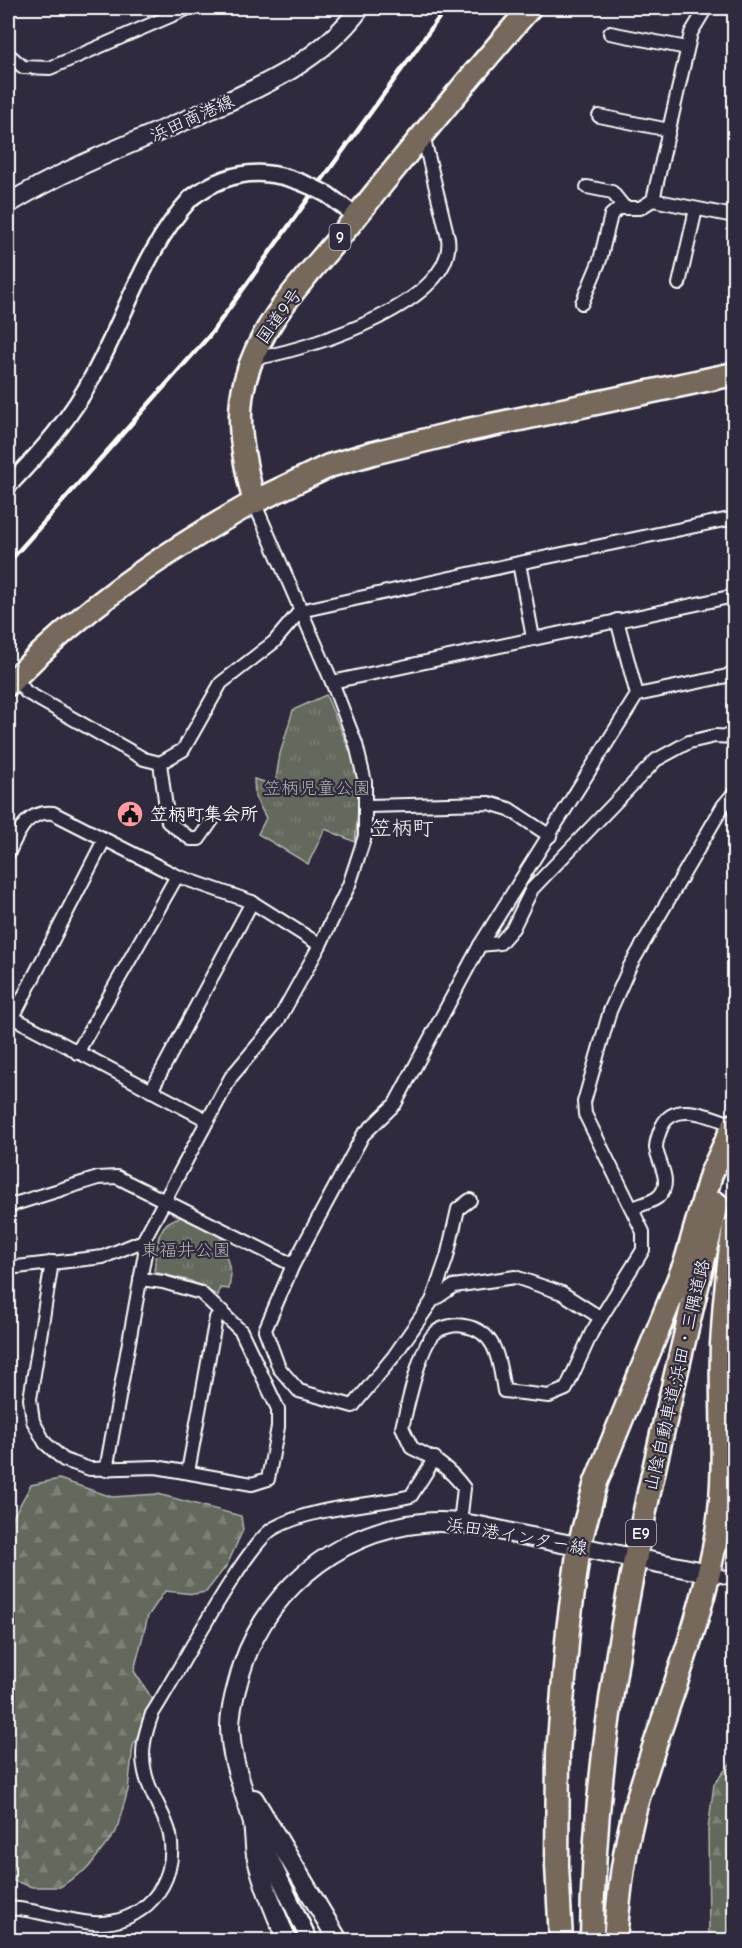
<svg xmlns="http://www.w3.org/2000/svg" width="742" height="1948" font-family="'Comic Neue','Klee One',sans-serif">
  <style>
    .forest { fill: url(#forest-firs); stroke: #b2b4ae; stroke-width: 1.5 }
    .park { fill: url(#park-tufts); stroke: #b2b4ae; stroke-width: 1.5 }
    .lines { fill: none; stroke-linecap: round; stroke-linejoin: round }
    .minor-casing { stroke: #fff; stroke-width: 16 }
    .tertiary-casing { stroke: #fff; stroke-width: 20 }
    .secondary-casing { stroke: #fff; stroke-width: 22 }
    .trunk-casing { stroke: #fff; stroke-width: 26 }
    .motorway-casing { stroke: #fff; stroke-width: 27 }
    .minor { stroke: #2f2a3d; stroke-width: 12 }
    .tertiary { stroke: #2f2a3d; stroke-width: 15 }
    .secondary { stroke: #2f2a3d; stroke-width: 18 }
    .trunk { stroke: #76695c; stroke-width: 21 }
    .motorway { stroke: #76695c; stroke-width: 22 }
    .rail { stroke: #fff; stroke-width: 4.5 }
    .tertiary-bridge-casing { stroke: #fff; stroke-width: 20; stroke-linecap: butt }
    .tertiary-bridge { stroke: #2f2a3d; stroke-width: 15 }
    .labels { text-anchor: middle; stroke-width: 4.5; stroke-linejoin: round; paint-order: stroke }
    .shield { fill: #2f2a3d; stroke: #c1bfc5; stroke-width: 1.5 }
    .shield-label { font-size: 16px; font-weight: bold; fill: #fff }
    .street-label { font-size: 18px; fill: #fff; stroke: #2f2a3d }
    .park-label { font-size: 18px; fill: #b2b4ae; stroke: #2f2a3d }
    .poi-label { font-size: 18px; font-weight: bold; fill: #fff; stroke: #2f2a3d; text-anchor: start }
    .quarter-label { font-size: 21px; fill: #fff; stroke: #2f2a3d }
  </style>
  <defs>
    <pattern id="forest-firs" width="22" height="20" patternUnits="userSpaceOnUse" patternTransform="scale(1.5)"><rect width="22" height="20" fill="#646a5d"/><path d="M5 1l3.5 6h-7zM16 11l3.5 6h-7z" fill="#7b8075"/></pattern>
    <pattern id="park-tufts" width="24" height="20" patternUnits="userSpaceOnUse" patternTransform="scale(1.5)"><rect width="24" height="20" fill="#646a5d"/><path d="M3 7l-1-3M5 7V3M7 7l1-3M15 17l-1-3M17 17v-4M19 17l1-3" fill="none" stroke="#7b8075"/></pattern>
  </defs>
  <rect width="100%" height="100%" fill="#2f2a3d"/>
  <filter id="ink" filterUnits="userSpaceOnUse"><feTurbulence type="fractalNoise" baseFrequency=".0167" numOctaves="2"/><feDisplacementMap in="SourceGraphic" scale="12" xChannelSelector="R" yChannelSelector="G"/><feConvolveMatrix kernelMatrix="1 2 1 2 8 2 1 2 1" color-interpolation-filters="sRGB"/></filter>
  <g filter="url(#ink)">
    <g class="forest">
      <path d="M59 1479 112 1497 158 1494 241 1516 243 1530 227 1565 206 1592 194 1594 165 1591 148 1616 134 1671 155 1703 133 1746 128 1790 116 1832 88 1868 60 1887H32L8 1879V1526L31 1485Z"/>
      <path d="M734 1759V1940H709L708 1830 714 1784Z"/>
    </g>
    <g class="park">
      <path d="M326 695 355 763 360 791 355 842 325 829 308 864 258 834 266 818 255 797 254 779 275 785 280 754 293 710Z"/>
      <path d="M181 1217 221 1236 231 1274 229 1289 220 1288 218 1296 191 1281 154 1272C157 1249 154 1222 181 1217Z"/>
    </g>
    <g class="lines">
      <defs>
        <g id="minor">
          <path d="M610 33 687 48"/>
          <path d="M8 54 23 67 50 68 189 8"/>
          <path d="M599 116 669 130"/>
          <path d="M587 187 612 192 624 207"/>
          <path d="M653 200 734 216"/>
          <path d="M679 284 696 209"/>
          <path d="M582 303 600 260 611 215 619 208H640L653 200 691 33 706 8"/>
          <path d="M262 357C310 348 457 303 448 238L423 135"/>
          <path d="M533 638 519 563 734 518"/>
          <path d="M15 677 26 692 144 759 160 763 183 750 221 683 274 642 300 611 519 563"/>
          <path d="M332 682 734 596"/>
          <path d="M637 695 727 676 734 671"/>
          <path d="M160 763 168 822 191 839H199L213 819"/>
          <path d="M367 806 489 803 509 809 550 836"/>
          <path d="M8 854C18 833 26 810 53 813L177 876 252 902 320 945"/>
          <path d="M480 945 500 943 513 928 532 889 656 760 689 742 715 736 734 737"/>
          <path d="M8 1015 207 1120"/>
          <path d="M8 1027 104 840"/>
          <path d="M77 1053 177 876"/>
          <path d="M151 1091 252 902"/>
          <path d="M8 1206 98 1178 117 1177 293 1265 363 1135 395 1104 480 945 637 695 617 620"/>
          <path d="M633 1208C640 1205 652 1202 658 1197 674 1183 658 1163 656 1148 656 1140 659 1133 662 1126 675 1099 714 1118 734 1125"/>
          <path d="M52 1262 30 1399 33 1421 45 1443 64 1460 90 1469 156 1467 252 1484 268 1479 278 1427V1409L241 1331 201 1293 163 1282 140 1279"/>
          <path d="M293 1265 265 1330 279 1368 299 1391 353 1406 394 1356 432 1301 454 1286 515 1277 562 1293 601 1318"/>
          <path d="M8 1268 103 1257 143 1241 231 1077 278 1021 320 945 349 885 365 836V782L356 744 332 682 254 502"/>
          <path d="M432 1301 447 1257 458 1209 470 1200"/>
          <path d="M106 1470 145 1253 143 1241"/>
          <path d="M188 1472 216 1318 222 1311"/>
          <path d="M460 1523 464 1488C449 1468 434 1458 412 1448L402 1427C408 1406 419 1348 434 1334 440 1327 455 1324 464 1326 498 1331 499 1363 504 1391L549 1396 566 1389 592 1332 643 1250V1232L585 1114 584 1102 610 1011 630 966 723 806 734 793"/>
          <path d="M709 1573 734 1579"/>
          <path d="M8 1908C37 1909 64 1921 93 1923 142 1926 179 1884 170 1835 165 1813 149 1794 145 1772 140 1751 145 1734 152 1714 175 1679 245 1544 274 1528 315 1506 366 1507 411 1496L435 1458"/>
        </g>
        <g id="tertiary">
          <path d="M328 195 356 216"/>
          <path d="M8 486C41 452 72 417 94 374 126 315 145 248 191 198"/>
          <path d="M255 1826 309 1940"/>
        </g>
        <g id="secondary">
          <path d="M8 204C69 166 141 140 207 111 264 86 323 59 360 8"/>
          <path d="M649 1561 709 1573"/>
          <path d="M254 1799 338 1940"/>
          <path d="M287 1940C275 1913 263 1885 256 1855 254 1843 255 1831 252 1819 243 1786 231 1763 230 1727 230 1712 234 1696 238 1682 259 1596 334 1532 422 1523 453 1519 485 1527 516 1534 552 1541 587 1548 623 1556"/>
        </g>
        <path id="trunk" d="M8 685C83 608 160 555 254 502 245 463 234 422 245 381 260 321 309 275 347 228 407 153 467 80 530 8"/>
        <g id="motorway">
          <path d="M254 502 329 466 373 453 463 431 734 374"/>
          <path d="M561 1940 557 1865 558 1753 568 1630 579 1546 596 1482 686 1261 711 1174 734 1125"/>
          <path d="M592 1940C593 1690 659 1446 717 1204"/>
          <path d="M615 1940C619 1894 624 1846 637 1801 664 1709 703 1622 718 1526 727 1466 720 1405 722 1344 724 1305 728 1266 734 1227"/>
        </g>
      </defs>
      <use href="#minor" class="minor-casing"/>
      <use href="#tertiary" class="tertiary-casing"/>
      <use href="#secondary" class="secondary-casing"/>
      <use href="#trunk" class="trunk-casing"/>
      <use href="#motorway" class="motorway-casing"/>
      <use href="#minor" class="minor"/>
      <use href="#tertiary" class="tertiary"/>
      <use href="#secondary" class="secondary"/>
      <use href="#trunk" class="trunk"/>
      <use href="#motorway" class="motorway"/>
      <path class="rail" d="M8 563 210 335 446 8"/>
      <defs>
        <path id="tertiary-bridge" d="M191 198C237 163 279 168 328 195"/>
      </defs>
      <use href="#tertiary-bridge" class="tertiary-bridge-casing"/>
      <use href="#tertiary-bridge" class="tertiary-bridge"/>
    </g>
  </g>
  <defs>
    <symbol id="civic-disc" viewBox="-11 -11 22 22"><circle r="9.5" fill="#ff9aa2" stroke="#2f2a3d"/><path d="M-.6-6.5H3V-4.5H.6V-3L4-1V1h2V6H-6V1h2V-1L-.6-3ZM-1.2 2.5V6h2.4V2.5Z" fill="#111"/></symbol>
  </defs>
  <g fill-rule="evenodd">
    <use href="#civic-disc" x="115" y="799" width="30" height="30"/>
  </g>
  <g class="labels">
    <g class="shield">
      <rect x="329.5" y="224" width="21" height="26" rx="4.5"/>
      <rect x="626" y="1520" width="30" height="26" rx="4.5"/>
    </g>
    <g class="shield-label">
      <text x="340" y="243">9</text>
      <text x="641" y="1539">E9</text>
    </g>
    <g class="street-label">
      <text transform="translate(192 118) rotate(-24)" y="6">浜田商港線</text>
      <text transform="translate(279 316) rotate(-54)" y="6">国道9号</text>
      <text transform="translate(677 1375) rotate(-77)" y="6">山陰自動車道;浜田・三隅道路</text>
      <text transform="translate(517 1536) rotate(10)" y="6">浜田港インター線</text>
    </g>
    <g class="park-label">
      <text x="317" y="794">笠柄児童公園</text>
      <text x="186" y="1256">東福井公園</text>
    </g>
    <g class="poi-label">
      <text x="150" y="820">笠柄町集会所</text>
    </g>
    <g class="quarter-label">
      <text x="402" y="835">笠柄町</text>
    </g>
  </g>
  <rect width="742" height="1948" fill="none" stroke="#2f2a3d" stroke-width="30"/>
  <rect x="15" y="15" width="712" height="1918" fill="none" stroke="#fff" stroke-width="2" filter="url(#ink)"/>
</svg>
